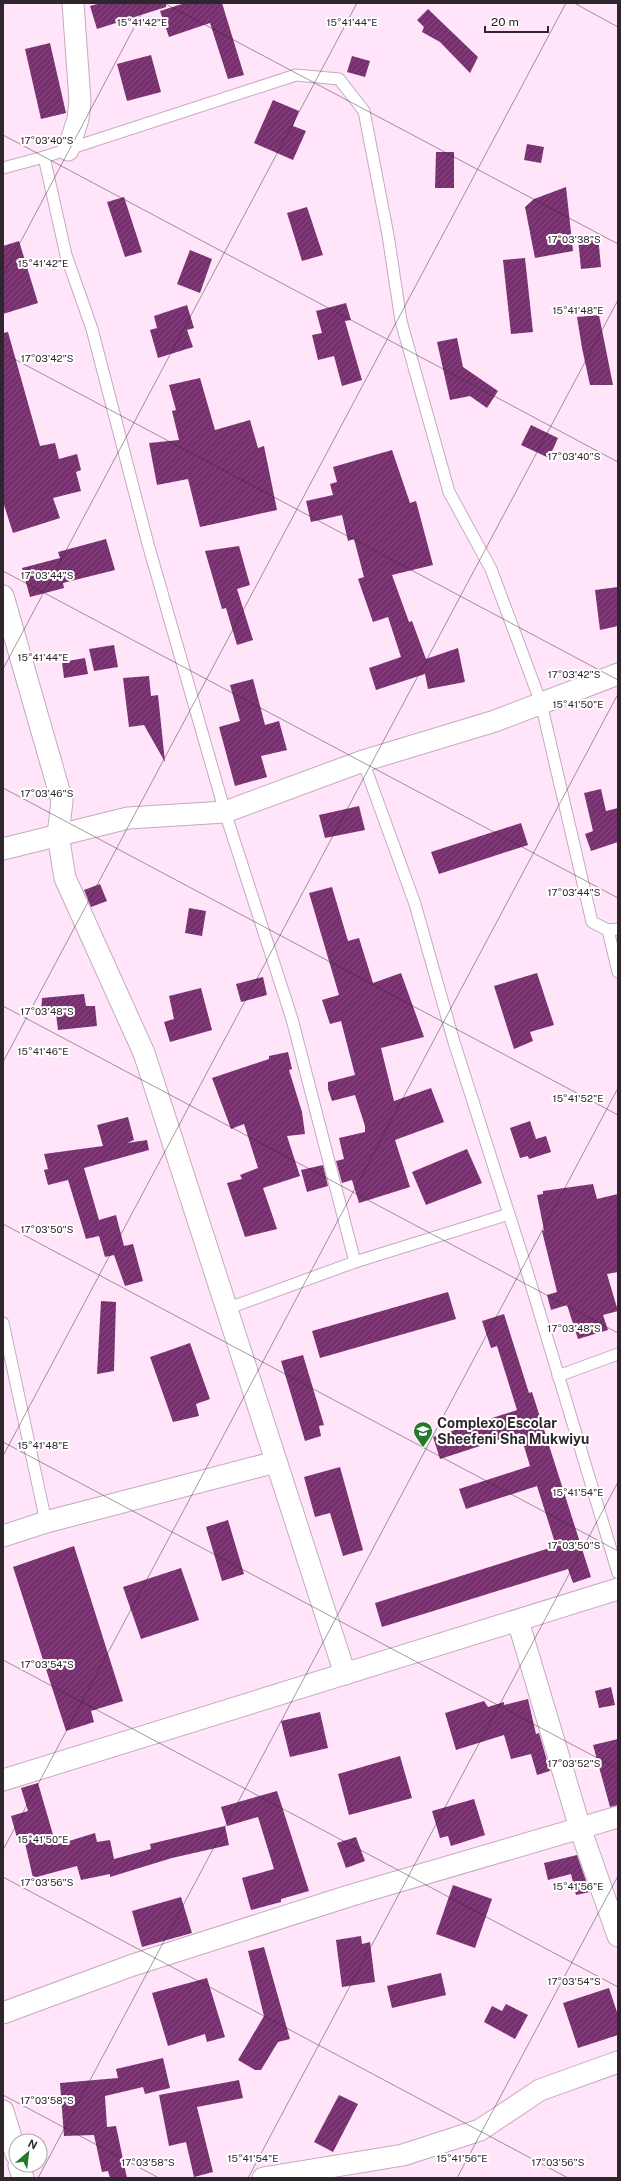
<svg xmlns="http://www.w3.org/2000/svg" width="621" height="2181" font-family="'Public Sans',sans-serif">
  <style>
    .building { fill: url(#building-hatch) }
    .lines { fill: none; stroke-linecap: round; stroke-linejoin: round }
    .lane-casing { stroke: #c4abc0; stroke-width: 13 }
    .street-casing { stroke: #c4abc0; stroke-width: 23 }
    .lane { stroke: #fff; stroke-width: 11 }
    .street { stroke: #fff; stroke-width: 21 }
    .ticks { fill: none; stroke: #2f252d; stroke-width: 1; stroke-opacity: 0.45 }
    .labels { text-anchor: middle; stroke-width: 4; stroke-linejoin: round; paint-order: stroke }
    .poi-label { font-size: 14px; font-weight: bold; fill: #2f252d; stroke: #fff; text-anchor: start }
    .ticks-label { font-size: 10px; text-anchor: middle; fill: #2f252d; stroke: #fff; stroke-width: 4; stroke-linejoin: round; paint-order: stroke }
  </style>
  <defs>
    <pattern id="building-hatch" width="6" height="6" patternUnits="userSpaceOnUse"><rect width="6" height="6" fill="#76306e"/><path d="M-1 1l2-2M0 6l6-6M5 7l2-2" fill="none" stroke="#854c7e"/></pattern>
  </defs>
  <rect width="100%" height="100%" fill="#ffe4fa"/>
  <g class="building">
    <path d="M101 3H166V7L97 29 90 6Z"/>
    <path d="M185 3H222L244 75 228 79 210 23 169 37 160 11Z"/>
    <path d="M428 9 478 57 470 73 440 42 422 32 424 27 417 20Z"/>
    <path d="M50 43 66 113 41 119 25 49Z"/>
    <path d="M151 55 161 92 127 101 117 64Z"/>
    <path d="M352 56 370 61 365 77 347 72Z"/>
    <path d="M273 100 299 111 293 126 306 131 293 160 254 143Z"/>
    <path d="M527 144 544 147 541 163 524 160Z"/>
    <path d="M436 152H454V188H435Z"/>
    <path d="M566 187 573 251 535 258 525 207 534 199Z"/>
    <path d="M124 197 142 252 125 257 107 202Z"/>
    <path d="M307 207 323 255 302 261 287 213Z"/>
    <path d="M598 236 601 267 581 269 578 238Z"/>
    <path d="M19 241 38 303 3 314V246Z"/>
    <path d="M190 250 212 259 200 293 177 284Z"/>
    <path d="M525 258 533 332 511 334 503 260Z"/>
    <path d="M346 303 351 320 345 321 362 380 342 386 334 356 318 360 312 335 322 333 316 311Z"/>
    <path d="M187 305 194 328 187 330 193 347 158 358 150 330 157 328 154 316Z"/>
    <path d="M599 315 613 385H590L582 348 577 317Z"/>
    <path d="M8 332 40 446 55 443 59 459 77 454 81 470 76 472 81 491 53 498 60 518 13 533 3 502V333Z"/>
    <path d="M457 338 463 367 498 391 487 408 470 396 450 400 437 342Z"/>
    <path d="M200 378 215 430 250 420 258 448 264 446 277 510 200 527 188 479 157 485 149 443 179 440 172 411 176 410 169 385Z"/>
    <path d="M531 425 558 438 549 458 521 445Z"/>
    <path d="M392 450 410 503 416 501 433 565 392 575 409 622 412 621 426 659 458 648 465 682 428 689 425 674 376 690 369 668 401 657 388 617 373 622 358 579 364 577 354 539 348 541 342 515 311 522 306 501 333 495 330 484 337 482 333 467Z"/>
    <path d="M106 539 115 570 63 583 64 588 30 597 22 568 60 558 58 552Z"/>
    <path d="M239 546 250 585 237 589 253 640 237 645 226 608 222 609 205 551Z"/>
    <path d="M618 587V626L600 630 595 590Z"/>
    <path d="M114 645 118 667 94 671 89 649Z"/>
    <path d="M85 658 88 674 64 678 62 662Z"/>
    <path d="M149 676 151 696 158 695 165 762 144 725 129 727 123 678Z"/>
    <path d="M253 679 265 725 279 721 287 750 261 756 267 777 235 786 219 727 240 721 230 685Z"/>
    <path d="M601 789 606 811 618 808V842L591 851 585 834 593 831 584 793Z"/>
    <path d="M359 806 365 830 325 838 319 815Z"/>
    <path d="M521 823 528 845 439 874 431 852Z"/>
    <path d="M100 884 107 901 91 907 84 890Z"/>
    <path d="M332 887 348 941 359 938 373 983 401 973 424 1037 381 1048 394 1101 431 1088 444 1122 395 1140 410 1187 359 1203 352 1180 342 1183 336 1161 344 1159 339 1138 365 1132V1126L355 1095 332 1101 328 1089V1082L355 1075 341 1021 330 1024 322 1000 339 995 309 893Z"/>
    <path d="M189 908 206 911 202 936 185 933Z"/>
    <path d="M537 973 554 1025 530 1032 533 1041 514 1049 494 986Z"/>
    <path d="M263 977 267 995 241 1002 236 984Z"/>
    <path d="M201 988 212 1030 170 1042 164 1022 174 1019 169 996Z"/>
    <path d="M84 994 86 1006H95L97 1026 58 1030 56 1014H41L42 998Z"/>
    <path d="M288 1052 292 1069 289 1070 302 1112 305 1134 287 1136 300 1176 263 1188 277 1229 245 1237 227 1183 242 1179 240 1175 258 1168 244 1124 231 1129 212 1078 269 1059V1056Z"/>
    <path d="M128 1117 134 1140 127 1143 147 1140 149 1150 84 1168 99 1220 116 1215 124 1246 133 1244 143 1281 125 1286 114 1255 105 1257 99 1236 86 1239 68 1180 48 1185 44 1170 48 1169 44 1154 103 1146 97 1125Z"/>
    <path d="M530 1121 536 1139 546 1136 551 1152 529 1159 528 1156 520 1158 510 1128Z"/>
    <path d="M467 1149 482 1183 426 1205 412 1172Z"/>
    <path d="M323 1165 328 1186 307 1192 301 1170Z"/>
    <path d="M593 1184 597 1199 618 1194V1272L607 1274 618 1311 603 1315 608 1330 578 1339 567 1305 551 1310 547 1295 557 1292 542 1231 544 1230 537 1195 543 1194V1191Z"/>
    <path d="M448 1292 456 1319 320 1358 312 1331Z"/>
    <path d="M101 1301 116 1302 114 1371 97 1374Z"/>
    <path d="M504 1314 529 1393 532 1392 591 1577 573 1583 568 1569 382 1627 375 1603 556 1546 537 1486 466 1509 459 1489 530 1466 520 1433 440 1459 433 1437 517 1410 497 1346 491 1348 482 1321Z"/>
    <path d="M190 1343 210 1399 196 1404 199 1416 173 1422 150 1357Z"/>
    <path d="M303 1355 324 1425 319 1426 321 1436 305 1441 281 1361Z"/>
    <path d="M340 1467 363 1550 343 1556 330 1513 315 1517 304 1477Z"/>
    <path d="M228 1520 244 1574 222 1581 206 1527Z"/>
    <path d="M74 1546 123 1701 91 1711 94 1722 66 1731 13 1567Z"/>
    <path d="M181 1568 199 1620 141 1639 123 1587Z"/>
    <path d="M611 1687 615 1705 599 1708 595 1691Z"/>
    <path d="M528 1699 536 1734 539 1733 550 1771 537 1775 531 1754 511 1759 504 1735 456 1750 445 1713 484 1701 488 1707 504 1702V1705Z"/>
    <path d="M320 1712 328 1748 290 1757 281 1721Z"/>
    <path d="M618 1739V1805L610 1807 593 1745Z"/>
    <path d="M400 1756 412 1798 349 1815 338 1774Z"/>
    <path d="M38 1783 56 1845 95 1833 97 1842 110 1840 114 1859 151 1849 150 1844 225 1826 229 1845 172 1858 110 1877V1874L81 1880 77 1866 33 1878 25 1843 19 1845 11 1816 28 1811 21 1788Z"/>
    <path d="M277 1791 309 1891 281 1899V1902L251 1910 242 1878 274 1869 258 1817 227 1826 221 1807Z"/>
    <path d="M474 1799 485 1835 451 1846 448 1836 440 1838 432 1811Z"/>
    <path d="M356 1837 365 1861 346 1868 337 1843Z"/>
    <path d="M577 1855 590 1892 576 1895 571 1874 548 1880 544 1863Z"/>
    <path d="M453 1885 492 1899 475 1948 436 1934Z"/>
    <path d="M181 1897 192 1933 142 1947 132 1911Z"/>
    <path d="M361 1936 362 1944 370 1942 375 1982 342 1987 336 1940Z"/>
    <path d="M264 1947 290 2039 278 2042 261 2070H255L238 2060 264 2016 248 1951Z"/>
    <path d="M441 1973 446 1995 392 2008 387 1986Z"/>
    <path d="M207 1978 225 2037 207 2042 205 2034 168 2046 152 1993Z"/>
    <path d="M609 1988 618 2015V2035L578 2048 563 2003Z"/>
    <path d="M506 2004 528 2015 515 2039 484 2022 492 2006 502 2011Z"/>
    <path d="M163 2058 170 2088 145 2094 143 2087 105 2096 107 2127 116 2126 127 2178H110L108 2171 102 2172 94 2135 64 2136 60 2083 118 2078 116 2069Z"/>
    <path d="M239 2080 243 2098 197 2107 213 2172 194 2177 186 2142 169 2146 159 2095Z"/>
    <path d="M339 2095 358 2104 333 2152 314 2142Z"/>
  </g>
  <g class="lines">
    <defs>
      <g id="lane">
        <path d="M44 157 66 255 92 329 148 544 225 812 292 1019 355 1262"/>
        <path d="M3 168 44 157 296 75 339 79 364 111 388 235 401 321 449 492 491 569 541 703 592 922 608 930 618 929"/>
        <path d="M363 761 415 904 454 1042 523 1258 618 1573"/>
        <path d="M608 930 618 972"/>
        <path d="M226 1309 355 1262 509 1214"/>
        <path d="M3 1323 46 1522"/>
        <path d="M558 1376 618 1354"/>
      </g>
      <g id="street">
        <path d="M68 150 78 119 80 101 73 3"/>
        <path d="M3 596 62 801 58 835 65 878 144 1053 345 1674"/>
        <path d="M3 849 128 818 225 812 363 761 495 721 618 674"/>
        <path d="M3 1536 46 1522 276 1462"/>
        <path d="M518 1621 580 1828 618 1936"/>
        <path d="M3 1780 618 1589"/>
        <path d="M3 2013 133 1965 352 1895 618 1817"/>
        <path d="M3 2111 16 2154"/>
        <path d="M19 2165 23 2178"/>
        <path d="M263 2178 403 2155 480 2130 540 2090 618 2062"/>
      </g>
    </defs>
    <use href="#lane" class="lane-casing"/>
    <use href="#street" class="street-casing"/>
    <use href="#lane" class="lane"/>
    <use href="#street" class="street"/>
  </g>
  <path class="ticks" d="M164 3 618 244M574 3 618 27M3 135 618 462M3 275 147 3M3 353 618 680M3 571 618 898M3 669 357 3M3 788 618 1115M3 1006 618 1333M3 1062 566 3M3 1224 618 1551M3 1442 618 1769M3 1456 618 300M3 1660 618 1987M3 1850 618 694M3 1877 568 2178M3 2095 159 2178M38 2178 618 1088M248 2178 618 1482M457 2178 618 1876"/>
  <defs>
    <symbol id="school-pin" viewBox="-11 -11 22 30"><path d="M0 17L-7.5 6A9.5 9.5 0 1 1 7.5 6Z" fill="#217b2a" stroke="#fff"/><path d="M0-5L7-2L0 1L-7-2ZM-4 1L0 2.5L4 1V4Q0 6-4 4Z" fill="#fff"/></symbol>
  </defs>
  <g fill-rule="evenodd">
    <use href="#school-pin" x="412" y="1420" width="22" height="30"/>
  </g>
  <g class="labels">
    <g class="poi-label">
      <text x="437" y="1428">Complexo Escolar<tspan x="437" dy="16">Sheefeni Sha Mukwiyu</tspan></text>
    </g>
  </g>
  <g class="ticks-label">
    <text x="142" y="26">15°41'42"E</text>
    <text x="352" y="26">15°41'44"E</text>
    <text x="47" y="144">17°03'40"S</text>
    <text x="574" y="243">17°03'38"S</text>
    <text x="43" y="267">15°41'42"E</text>
    <text x="578" y="314">15°41'48"E</text>
    <text x="47" y="362">17°03'42"S</text>
    <text x="574" y="460">17°03'40"S</text>
    <text x="47" y="579">17°03'44"S</text>
    <text x="43" y="661">15°41'44"E</text>
    <text x="574" y="678">17°03'42"S</text>
    <text x="578" y="708">15°41'50"E</text>
    <text x="47" y="797">17°03'46"S</text>
    <text x="574" y="896">17°03'44"S</text>
    <text x="47" y="1015">17°03'48"S</text>
    <text x="43" y="1055">15°41'46"E</text>
    <text x="578" y="1102">15°41'52"E</text>
    <text x="47" y="1233">17°03'50"S</text>
    <text x="574" y="1332">17°03'48"S</text>
    <text x="43" y="1449">15°41'48"E</text>
    <text x="578" y="1496">15°41'54"E</text>
    <text x="574" y="1549">17°03'50"S</text>
    <text x="47" y="1668">17°03'54"S</text>
    <text x="574" y="1767">17°03'52"S</text>
    <text x="43" y="1843">15°41'50"E</text>
    <text x="47" y="1886">17°03'56"S</text>
    <text x="578" y="1890">15°41'56"E</text>
    <text x="574" y="1985">17°03'54"S</text>
    <text x="47" y="2104">17°03'58"S</text>
    <text x="253" y="2162">15°41'54"E</text>
    <text x="462" y="2162">15°41'56"E</text>
    <text x="148" y="2166">17°03'58"S</text>
    <text x="558" y="2166">17°03'56"S</text>
  </g>
  <rect width="621" height="2181" fill="none" stroke="#2f252d" stroke-width="8"/>
  <g transform="translate(28 2153) rotate(28)"><circle r="19" fill="#ffffff" stroke="#aca8ab"/>
  <path d="M0-3L7 15L0 10L-7 15Z" fill="#217b2a"/>
  <text y="-6" font-size="11" font-weight="bold" text-anchor="middle" fill="#2f252d">N</text>
  </g>
  <path d="M485 26v6h63v-6" fill="none" stroke="#2f252d" stroke-width="2"/>
  <text x="491" y="26" font-size="12" fill="#2f252d" stroke="#ffffff" stroke-width="3" paint-order="stroke">20 m</text>
</svg>
